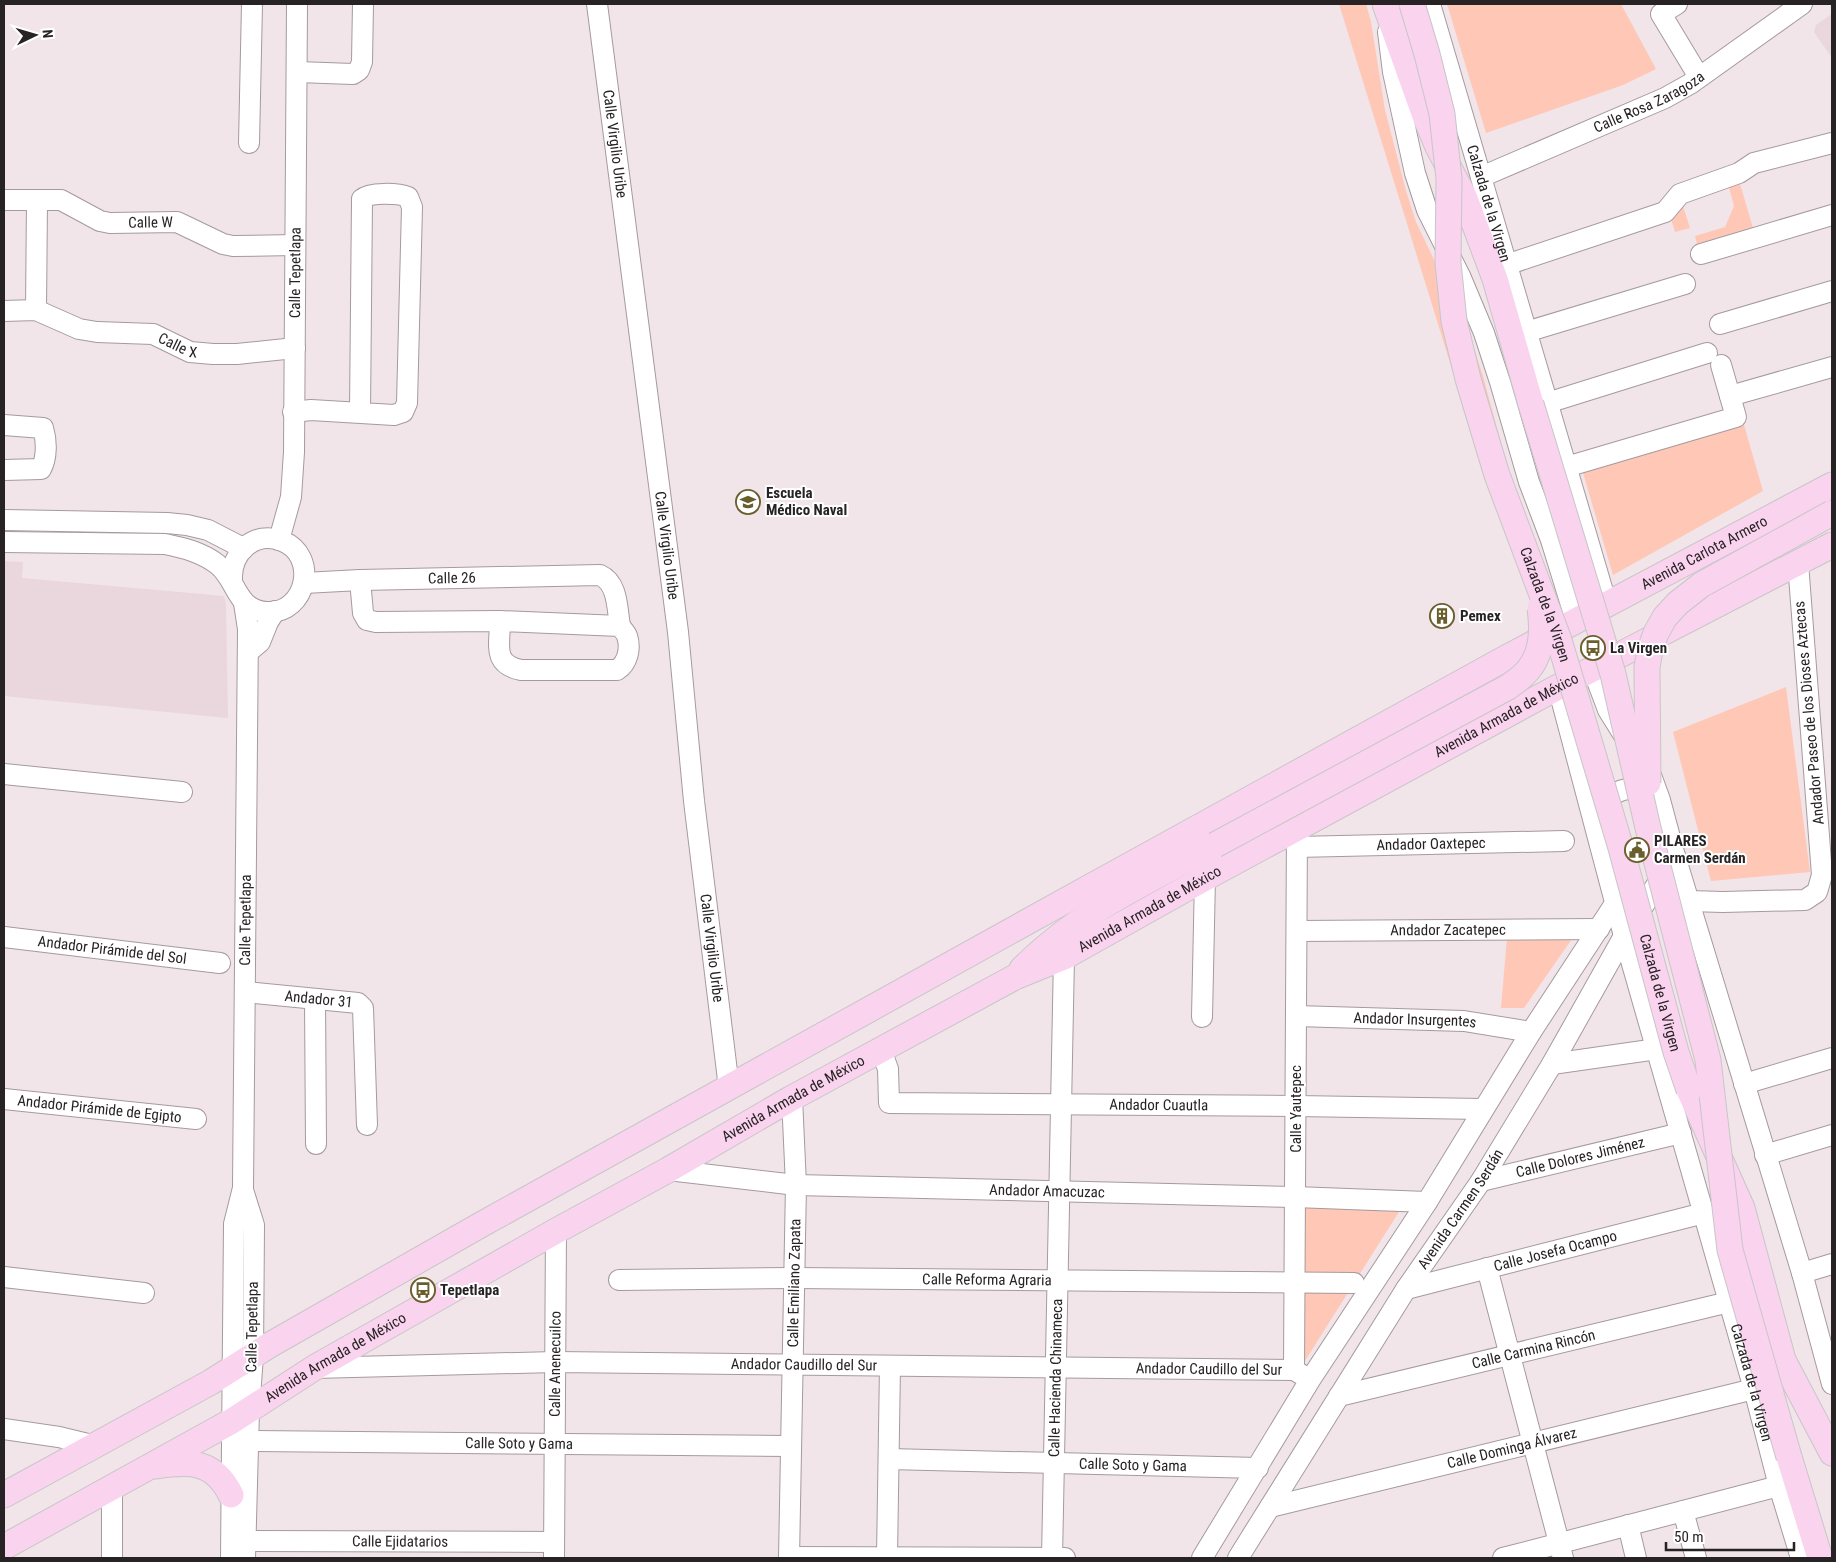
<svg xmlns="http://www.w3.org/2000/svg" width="1836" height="1562" font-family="'Roboto Condensed',sans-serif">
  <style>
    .built { fill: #ead6dd }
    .green { fill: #ffc7b6 }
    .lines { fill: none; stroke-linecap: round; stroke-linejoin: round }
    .minor-casing { stroke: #a59a9d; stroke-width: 22 }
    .major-casing { stroke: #c7c6c6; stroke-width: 27 }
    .minor { stroke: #fff; stroke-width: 20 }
    .major { stroke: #fad3ef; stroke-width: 25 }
    .major-bridge-casing { stroke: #c7c6c6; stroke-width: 27; stroke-linecap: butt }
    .major-bridge { stroke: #fad3ef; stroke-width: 25 }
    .labels { text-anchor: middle; stroke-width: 4; stroke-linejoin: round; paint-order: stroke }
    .street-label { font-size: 15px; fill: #272324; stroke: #fff }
    .poi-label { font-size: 15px; font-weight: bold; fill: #272324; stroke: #fff; text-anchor: start }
  </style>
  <rect width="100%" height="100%" fill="#f1e5e9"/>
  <g class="built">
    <path d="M1832 14V58L1814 32 1816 25Z"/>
    <path d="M4 561 23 562 22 578 224 596 226 605 228 718 4 696Z"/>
  </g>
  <g class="green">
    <path d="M1339 4H1366L1371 22 1385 110 1406 191 1416 222 1469 333 1483 376 1501 443 1477 450Z"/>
    <path d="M1447 4H1621L1656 69 1623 85 1486 133Z"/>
    <path d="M1738 177 1753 228 1697 244 1695 236 1725 227 1734 206 1727 180Z"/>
    <path d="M1681 200 1690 228 1675 232 1669 212Z"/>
    <path d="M1742 418 1763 491 1613 575 1581 466Z"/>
    <path d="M1786 687 1810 872 1711 881 1673 732Z"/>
    <path d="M1576 933 1524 1008H1501L1507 937Z"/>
    <path d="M1299 1202 1402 1207 1303 1364Z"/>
  </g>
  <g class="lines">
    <defs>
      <g id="minor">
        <path id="s1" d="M597 4 678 632 694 801 729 1088"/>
        <path id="s2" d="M1430 4 1607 605"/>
        <path d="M1677 4 1661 14 1699 77"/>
        <path d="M1388 32 1393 72 1415 173 1427 210 1461 278 1484 333 1500 382 1529 482 1551 540 1576 621"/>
        <path d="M297 72 353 74 359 70 362 62 363 4"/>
        <path d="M249 143 252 4"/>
        <path id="s3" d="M1481 177 1665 98 1690 84 1802 4"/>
        <path id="s4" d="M4 200H61L100 221 110 223 177 222 223 244 233 246 295 245"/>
        <path d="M1701 254 1832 215"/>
        <path d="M1506 265 1665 212 1680 194 1739 173 1754 163 1832 143"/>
        <path d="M36 310 37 201"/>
        <path id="s5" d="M4 311 36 310 79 329 97 332 153 334 190 352 213 354H237L295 348"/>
        <path d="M1720 324 1832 291"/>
        <path d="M1526 332 1685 284"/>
        <path d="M1730 396 1832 367"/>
        <path d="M1547 403 1707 353"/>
        <path d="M293 412 311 410 394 415 403 412 407 403 412 207 408 197C398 193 370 192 362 199L360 412"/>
        <path d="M4 425 43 428C47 441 47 458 41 469L4 470"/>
        <path d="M1566 467 1736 417 1721 365"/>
        <path d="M4 520 167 523 187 525 208 530 243 548"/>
        <path id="s6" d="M279 540 291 497 294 452 297 4"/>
        <path d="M4 542 165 544C184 548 201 552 217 564 238 580 235 610 267 612 307 614 319 555 282 541 254 530 231 553 232 579"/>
        <path d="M360 580 363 613 367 620 376 622 500 621 620 626C622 629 626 633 627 636 631 648 628 663 617 670H521C492 664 500 645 500 621"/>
        <path id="s7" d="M304 583 360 580 600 575C618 583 617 608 620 626"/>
        <path d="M248 652 260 642 268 622 275 611"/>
        <path d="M1593 670 1608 710 1623 734"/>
        <path id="s8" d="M1558 687 1624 936 1754 1389 1779 1486 1801 1558"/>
        <path d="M1648 767 1660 800 1675 856 1802 1273 1832 1384"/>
        <path d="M4 774 182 792"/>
        <path d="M1604 813C1605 810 1606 805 1608 801 1616 787 1640 785 1652 795"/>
        <path d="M1297 829 1294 1370 1304 1376"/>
        <path id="s9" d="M1297 847 1564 841"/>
        <path d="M1689 901 1723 902 1805 900 1817 892 1822 875 1798 563"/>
        <path id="s10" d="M1297 931 1599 929"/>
        <path id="s11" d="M4 937 220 963"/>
        <path id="s12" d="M245 992 358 1003 363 1008 367 1125"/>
        <path d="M315 999 316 1144"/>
        <path id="s13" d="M1296 1016 1464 1021 1531 1032"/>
        <path d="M1202 1017 1205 878"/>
        <path id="s14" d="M881 1050 888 1069 889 1103 1296 1106 1483 1109"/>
        <path d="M1552 1064 1657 1049"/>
        <path d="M1744 1084 1832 1058"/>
        <path id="s15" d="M4 1099 196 1119"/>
        <path d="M1765 1155 1832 1135"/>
        <path id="s16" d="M668 1170 796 1185 1295 1197 1427 1202"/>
        <path id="s17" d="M1481 1181 1681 1133"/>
        <path d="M243 1190 254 1225 253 1356 249 1410 245 1558"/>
        <path d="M1487 1268 1563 1558"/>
        <path d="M1802 1273 1832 1264"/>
        <path d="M4 1277 144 1293"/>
        <path id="s18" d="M619 1280 794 1278 1354 1283"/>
        <path id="s19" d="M1406 1289 1704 1213"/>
        <path id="s20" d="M314 1368 555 1362 1294 1370"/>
        <path id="s21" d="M1339 1396 1729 1302"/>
        <path d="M4 1429 59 1437 96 1446"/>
        <path id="s22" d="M248 1441 791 1446"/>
        <path id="s23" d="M889 1459 1258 1468"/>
        <path d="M112 1486V1558"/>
        <path id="s24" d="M1270 1507 1754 1389"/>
        <path d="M1683 1511 1696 1558"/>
        <path d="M1628 1525 1636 1558"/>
        <path id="s25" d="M246 1541 554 1542"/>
        <path d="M789 1557 1065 1558"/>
        <path d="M887 1557 890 1366"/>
        <path id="s26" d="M231 1558 234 1224 243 1188 248 629 244 603"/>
        <path id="s27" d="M554 1558 556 1231"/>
        <path id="s28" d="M789 1558 796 1185 792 1098"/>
        <path id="s29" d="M1052 1558 1064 957"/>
        <path d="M1202 1558 1310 1380 1427 1202 1531 1032 1616 902"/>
        <path id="s30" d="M1238 1558 1406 1289 1481 1181 1552 1064 1624 936 1675 856"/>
        <path d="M1503 1558 1779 1486"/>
      </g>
      <g id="major">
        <path d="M1385 4 1425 116 1438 147 1464 196 1495 279 1531 404"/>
        <path d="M1022 969C1076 914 1147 881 1215 845"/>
        <path d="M1689 1090 1742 1208 1783 1360 1832 1453"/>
        <path d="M1789 1457 1820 1558"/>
        <path d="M156 1466C189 1461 214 1460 231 1495"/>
        <path id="s31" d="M4 1495 211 1382 268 1346 484 1223 1081 892 1504 659 1832 485"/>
        <path id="s32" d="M4 1547 232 1421 314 1368 556 1231 668 1170 792 1098 1015 977 1064 957 1205 878 1558 687 1832 545"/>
      </g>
    </defs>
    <use href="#minor" class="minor-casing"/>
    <use href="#major" class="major-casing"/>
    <use href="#minor" class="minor"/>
    <use href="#major" class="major"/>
    <defs>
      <g id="major-bridge">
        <path id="s33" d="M1412 4 1427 54 1442 114 1449 179 1448 263 1454 321 1468 379 1497 475 1559 640 1621 848 1676 1052 1689 1090"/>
        <path d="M1531 404 1613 674 1648 828 1708 1060 1730 1250 1789 1457"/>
        <path d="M1648 783 1647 667 1650 650 1656 633 1665 617 1678 603 1701 585 1832 513"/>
        <path d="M1215 845 1508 687C1515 682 1524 676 1529 669 1543 652 1543 629 1540 608"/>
      </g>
    </defs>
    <use href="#major-bridge" class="major-bridge-casing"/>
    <use href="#major-bridge" class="major-bridge"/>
  </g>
  <defs>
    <symbol id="school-ring" viewBox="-11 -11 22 22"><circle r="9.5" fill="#fff" stroke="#6a5f2c" stroke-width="1.5"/><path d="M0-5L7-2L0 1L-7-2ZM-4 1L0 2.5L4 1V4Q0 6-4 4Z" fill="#6a5f2c"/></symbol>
    <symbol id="building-ring" viewBox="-11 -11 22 22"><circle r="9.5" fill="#fff" stroke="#6a5f2c" stroke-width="1.5"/><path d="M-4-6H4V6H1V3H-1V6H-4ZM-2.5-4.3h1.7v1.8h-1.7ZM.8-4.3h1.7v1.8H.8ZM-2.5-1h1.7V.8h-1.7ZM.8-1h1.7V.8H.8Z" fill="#6a5f2c"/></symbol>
    <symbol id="bus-ring" viewBox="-11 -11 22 22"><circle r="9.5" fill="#fff" stroke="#6a5f2c" stroke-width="1.5"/><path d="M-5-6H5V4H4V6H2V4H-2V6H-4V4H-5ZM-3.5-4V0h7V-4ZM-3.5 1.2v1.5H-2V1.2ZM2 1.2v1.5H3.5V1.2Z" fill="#6a5f2c"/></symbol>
    <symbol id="civic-ring" viewBox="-11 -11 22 22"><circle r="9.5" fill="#fff" stroke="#6a5f2c" stroke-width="1.5"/><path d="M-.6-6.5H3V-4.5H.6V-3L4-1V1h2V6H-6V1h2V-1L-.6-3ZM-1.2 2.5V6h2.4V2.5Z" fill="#6a5f2c"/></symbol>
  </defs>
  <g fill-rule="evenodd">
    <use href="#school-ring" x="734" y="488" width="28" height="28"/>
    <use href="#building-ring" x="1428" y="602" width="28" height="28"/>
    <use href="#bus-ring" x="1579" y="634" width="28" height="28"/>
    <use href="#civic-ring" x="1623" y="836" width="28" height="28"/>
    <use href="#bus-ring" x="409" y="1276" width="28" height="28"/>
  </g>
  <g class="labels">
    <g class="street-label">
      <text dy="5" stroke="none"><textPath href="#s3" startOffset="184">Calle Rosa Zaragoza</textPath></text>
      <text dy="5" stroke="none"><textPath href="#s1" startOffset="141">Calle Virgilio Uribe</textPath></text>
      <text dy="5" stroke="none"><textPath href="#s2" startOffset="208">Calzada de la Virgen</textPath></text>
      <text dy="5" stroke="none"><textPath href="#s4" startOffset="152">Calle W</textPath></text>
      <text dy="5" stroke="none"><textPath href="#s6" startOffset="269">Calle Tepetlapa</textPath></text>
      <text dy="5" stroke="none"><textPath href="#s5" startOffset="181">Calle X</textPath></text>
      <text dy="5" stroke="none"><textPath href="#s1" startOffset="546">Calle Virgilio Uribe</textPath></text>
      <text dy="5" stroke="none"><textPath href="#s31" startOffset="1944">Avenida Carlota Armero</textPath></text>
      <text dy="5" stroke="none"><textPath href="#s7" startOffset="148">Calle 26</textPath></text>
      <text dy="5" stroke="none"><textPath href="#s33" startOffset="620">Calzada de la Virgen</textPath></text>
      <text transform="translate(1809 713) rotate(-95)" y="5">Andador Paseo de los Dioses Aztecas</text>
      <text dy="5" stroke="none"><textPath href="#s32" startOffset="1718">Avenida Armada de México</textPath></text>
      <text dy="5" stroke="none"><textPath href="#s9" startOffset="134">Andador Oaxtepec</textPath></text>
      <text dy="5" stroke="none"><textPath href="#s32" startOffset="1312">Avenida Armada de México</textPath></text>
      <text dy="5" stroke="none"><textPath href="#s26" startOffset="639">Calle Tepetlapa</textPath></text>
      <text dy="5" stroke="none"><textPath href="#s10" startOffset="151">Andador Zacatepec</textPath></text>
      <text dy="5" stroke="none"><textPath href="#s1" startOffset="951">Calle Virgilio Uribe</textPath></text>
      <text dy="5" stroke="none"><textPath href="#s11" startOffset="109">Andador Pirámide del Sol</textPath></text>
      <text dy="5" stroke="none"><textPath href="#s33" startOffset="1025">Calzada de la Virgen</textPath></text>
      <text dy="5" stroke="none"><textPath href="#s12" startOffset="74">Andador 31</textPath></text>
      <text dy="5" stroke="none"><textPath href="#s13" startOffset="119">Andador Insurgentes</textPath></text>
      <text dy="5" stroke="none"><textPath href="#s32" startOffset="908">Avenida Armada de México</textPath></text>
      <text dy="5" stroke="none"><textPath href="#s14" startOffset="324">Andador Cuautla</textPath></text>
      <text dy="5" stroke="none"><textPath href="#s15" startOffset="96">Andador Pirámide de Egipto</textPath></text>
      <text transform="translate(1296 1109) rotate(-90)" y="5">Calle Yautepec</text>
      <text dy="5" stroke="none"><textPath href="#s17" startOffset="102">Calle Dolores Jiménez</textPath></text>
      <text dy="5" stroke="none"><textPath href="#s16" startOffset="380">Andador Amacuzac</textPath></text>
      <text dy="5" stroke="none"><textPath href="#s30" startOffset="414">Avenida Carmen Serdán</textPath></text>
      <text dy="5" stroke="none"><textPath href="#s19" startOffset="154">Calle Josefa Ocampo</textPath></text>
      <text dy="5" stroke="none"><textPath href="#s18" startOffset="368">Calle Reforma Agraria</textPath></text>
      <text dy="5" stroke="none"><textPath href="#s28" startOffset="275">Calle Emiliano Zapata</textPath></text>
      <text transform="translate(252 1327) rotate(-89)" y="5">Calle Tepetlapa</text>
      <text dy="5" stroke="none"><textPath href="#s21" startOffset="200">Calle Carmina Rincón</textPath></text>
      <text dy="5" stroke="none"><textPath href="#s32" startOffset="382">Avenida Armada de México</textPath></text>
      <text dy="5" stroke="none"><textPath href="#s27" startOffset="194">Calle Anenecuilco</textPath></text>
      <text dy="5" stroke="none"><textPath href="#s20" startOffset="490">Andador Caudillo del Sur</textPath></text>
      <text dy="5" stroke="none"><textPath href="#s20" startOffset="895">Andador Caudillo del Sur</textPath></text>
      <text dy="5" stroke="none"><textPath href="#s29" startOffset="180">Calle Hacienda Chinameca</textPath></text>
      <text dy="5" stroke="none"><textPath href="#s8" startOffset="722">Calzada de la Virgen</textPath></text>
      <text dy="5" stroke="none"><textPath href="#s22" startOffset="271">Calle Soto y Gama</textPath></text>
      <text dy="5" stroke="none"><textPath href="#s24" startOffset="249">Calle Dominga Álvarez</textPath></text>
      <text dy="5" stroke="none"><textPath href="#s23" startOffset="244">Calle Soto y Gama</textPath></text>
      <text dy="5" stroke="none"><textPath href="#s25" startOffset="154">Calle Ejidatarios</textPath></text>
    </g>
    <g class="poi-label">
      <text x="766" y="498">Escuela<tspan x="766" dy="17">Médico Naval</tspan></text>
      <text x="1460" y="621">Pemex</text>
      <text x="1610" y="653">La Virgen</text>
      <text x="1654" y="846">PILARES<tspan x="1654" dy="17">Carmen Serdán</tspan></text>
      <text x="440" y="1295">Tepetlapa</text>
    </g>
  </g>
  <rect width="1836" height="1562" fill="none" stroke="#272324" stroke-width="10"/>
  <g transform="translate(35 35) rotate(85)" stroke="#ffffff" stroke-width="4" paint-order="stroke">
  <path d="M0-4L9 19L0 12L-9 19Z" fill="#272324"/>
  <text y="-8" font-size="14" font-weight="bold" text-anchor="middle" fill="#272324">N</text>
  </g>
  <path d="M1666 1542v8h128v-8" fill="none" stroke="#272324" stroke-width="2.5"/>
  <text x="1674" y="1542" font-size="15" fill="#272324" stroke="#ffffff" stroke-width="4" paint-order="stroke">50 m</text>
</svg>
